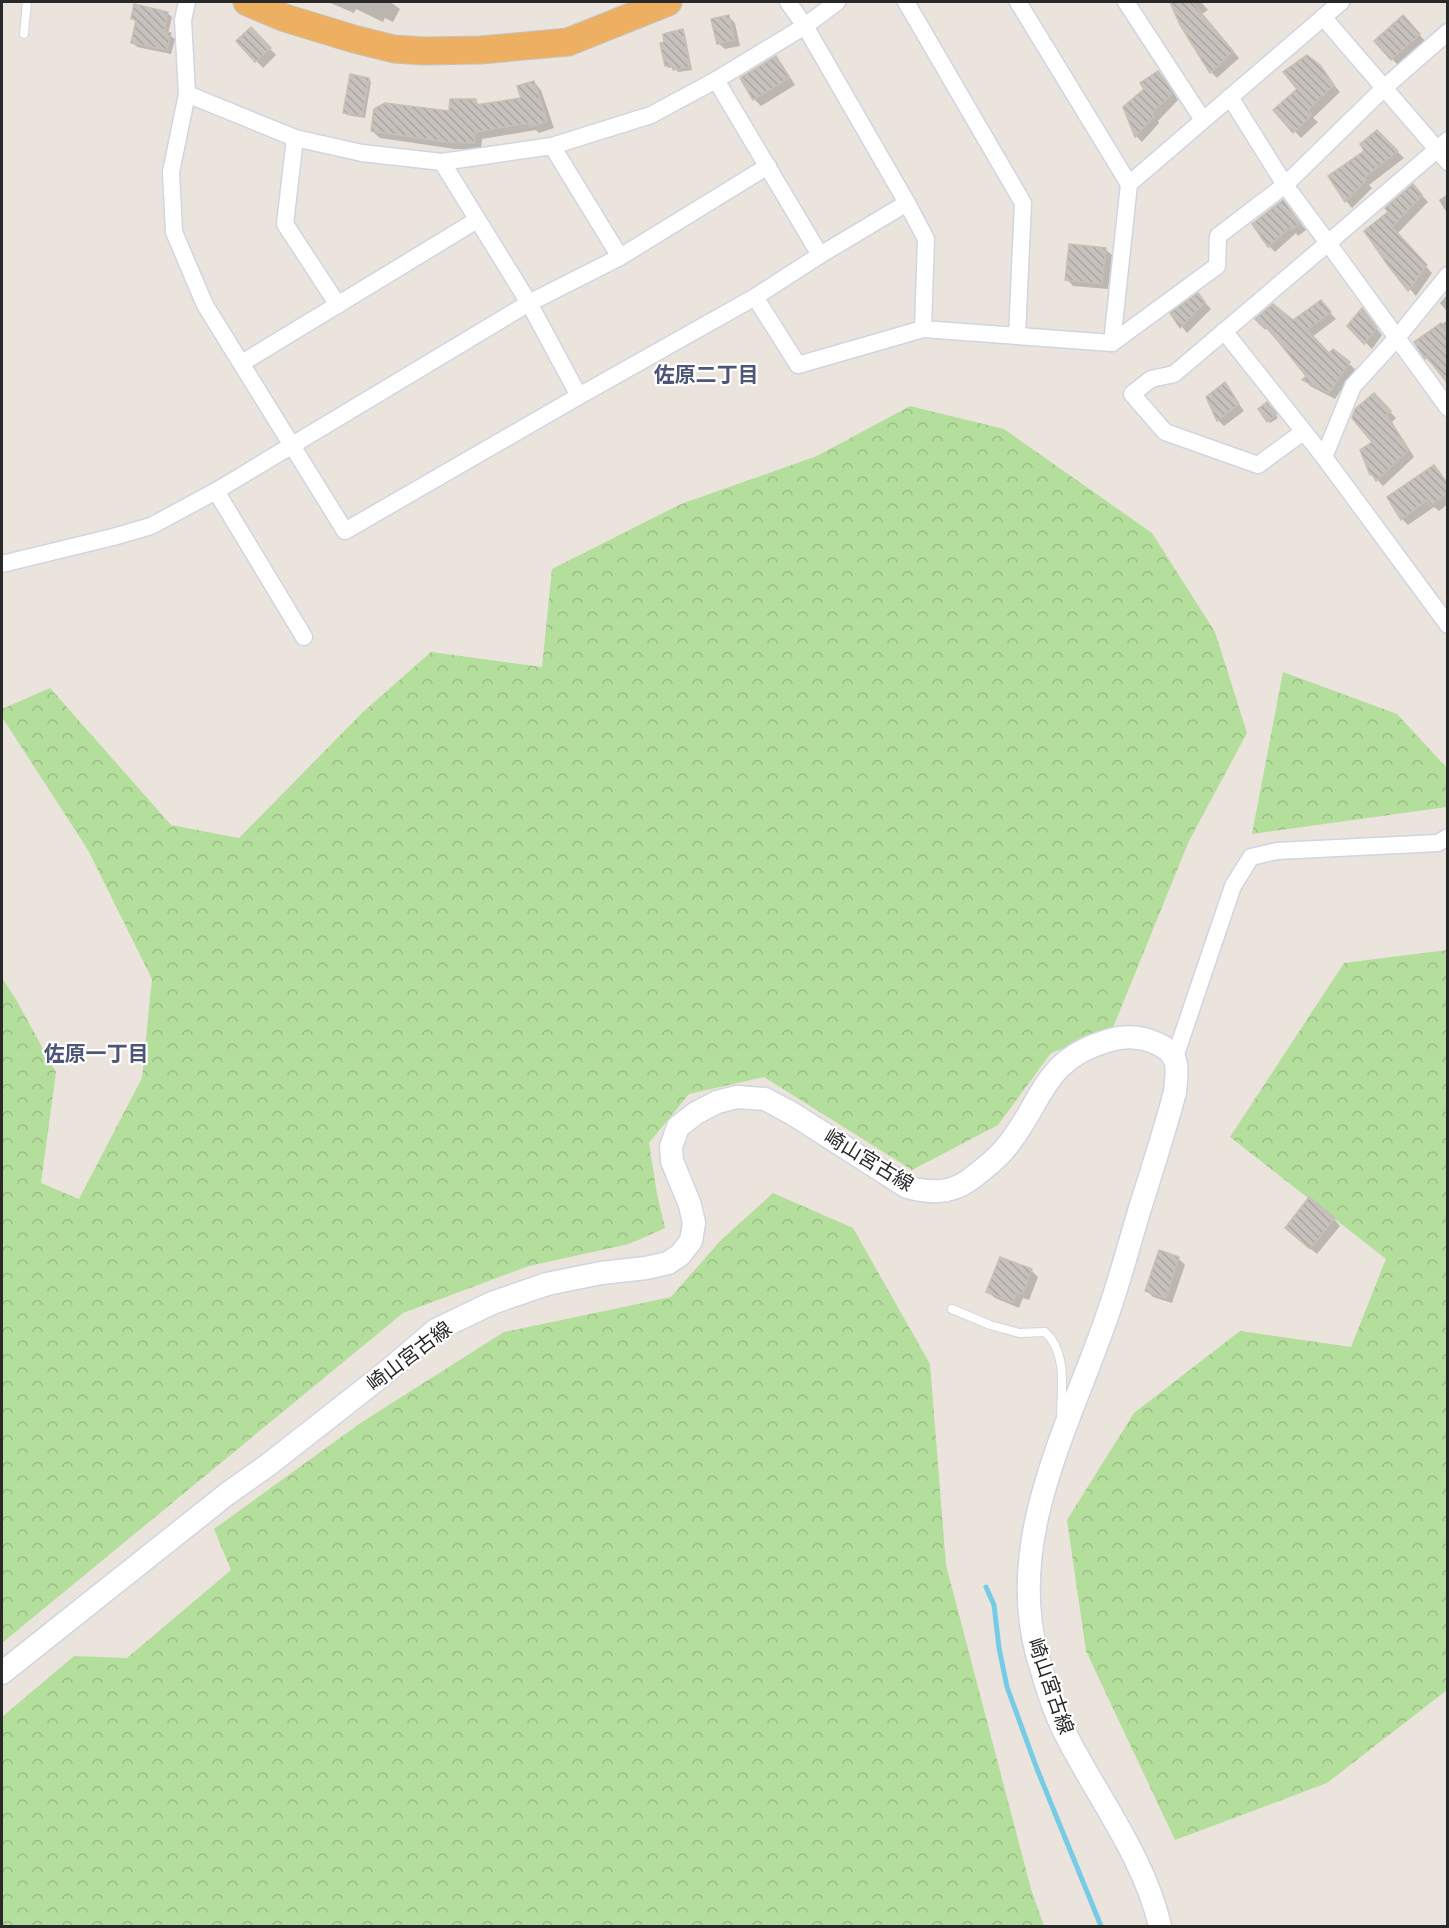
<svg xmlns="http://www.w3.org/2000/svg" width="1449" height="1928" font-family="Poppins,'Noto Sans JP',sans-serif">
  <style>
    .forest { fill: url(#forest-crowns) }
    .shadow { fill: #0003 }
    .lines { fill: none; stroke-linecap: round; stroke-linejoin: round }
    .stream { stroke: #76cbe6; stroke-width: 5 }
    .building { fill: url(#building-back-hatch); stroke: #c6c0b6; stroke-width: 1.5 }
    .service-casing { stroke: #d1d5e1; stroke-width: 10 }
    .minor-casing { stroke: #d1d5e1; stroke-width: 19 }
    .secondary-casing { stroke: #d1d5e1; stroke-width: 25 }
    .trunk-casing { stroke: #c3c3c3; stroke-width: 29 }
    .service { stroke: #fff; stroke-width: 8 }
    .minor { stroke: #fff; stroke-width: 16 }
    .secondary { stroke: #fff; stroke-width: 22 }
    .trunk { stroke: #edb062; stroke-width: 27 }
    .labels { text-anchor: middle; stroke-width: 4.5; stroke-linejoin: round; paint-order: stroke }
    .street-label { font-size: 20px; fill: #292929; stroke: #fff }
    .neighbourhood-label { font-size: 21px; font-weight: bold; fill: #4d5677; stroke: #fff }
  </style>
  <defs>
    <pattern id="forest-crowns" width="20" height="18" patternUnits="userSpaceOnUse" patternTransform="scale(1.5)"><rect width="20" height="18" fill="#b4de9c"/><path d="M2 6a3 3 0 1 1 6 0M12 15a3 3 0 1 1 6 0" fill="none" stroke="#9bbe86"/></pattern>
    <pattern id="building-back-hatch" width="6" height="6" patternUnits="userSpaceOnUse" patternTransform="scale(1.5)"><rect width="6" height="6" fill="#c6c1bc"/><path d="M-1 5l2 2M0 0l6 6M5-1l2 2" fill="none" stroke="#aaa6a2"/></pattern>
  </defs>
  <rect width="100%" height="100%" fill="#ebe4dc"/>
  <g class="forest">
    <path d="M910 406 1004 429 1152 533 1215 632 1247 733 1189 841 1112 1030 1051 1053 998 1125 912 1170 764 1077 689 1094 649 1143 657 1194 665 1228 629 1244 529 1266 403 1313 2 1643V978L14 996 56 1072 41 1183 79 1199 142 1078 152 979 88 850 2 717V709L50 688 171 825 239 838 363 712 431 652 542 667 552 569 681 504 817 456Z"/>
    <path d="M1283 672 1397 714 1447 768V807L1252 834Z"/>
    <path d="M1447 950V1690L1327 1783 1175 1840 1086 1651 1067 1520 1134 1413 1240 1331 1351 1347 1386 1259 1230 1137 1344 963Z"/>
    <path d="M773 1193 853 1228 930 1364 946 1565 1031 1889 1044 1926H2V1717L74 1656 127 1658 231 1570 214 1529 362 1422 504 1332 671 1297 721 1240Z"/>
  </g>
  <g class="shadow">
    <path d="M328 2H390L400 9 393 22 385 18 383 22 356 9 354 13Z"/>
    <path d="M1171 2H1201L1208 10 1202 14 1239 58 1217 78 1211 72 1182 26Z"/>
    <path d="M167 13 172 17 168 34 175 39 171 54 137 47 132 42 137 23 132 18Z"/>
    <path d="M728 16 735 23 740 46 725 49 718 43Z"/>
    <path d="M1409 23 1425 41 1398 65 1392 59Z"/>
    <path d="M251 29 276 55 263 68 238 41Z"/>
    <path d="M682 31 685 34 692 70 678 72 674 67 669 68 666 66Z"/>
    <path d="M776 58 782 64 795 85 761 106 754 99 742 78Z"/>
    <path d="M1319 67 1340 92 1313 118 1318 122 1301 138 1275 110Z"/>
    <path d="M1158 73 1165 79 1178 100 1158 121 1159 123 1142 142 1136 136 1125 107 1146 89Z"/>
    <path d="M369 79 371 82 365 118 347 115 345 112Z"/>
    <path d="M534 82 541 90 554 128 539 133 536 130 482 139 481 149H455L380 138 372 131 451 113 476 101 480 106 523 99Z"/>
    <path d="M1377 132 1404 158 1369 185 1372 188 1352 208 1346 201 1330 177 1366 151Z"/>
    <path d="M1419 192 1428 202 1397 234 1432 273 1416 296 1388 263 1366 231Z"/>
    <path d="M1448 194V215L1439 200Z"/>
    <path d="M1283 202 1306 230 1298 236 1296 233 1275 252 1269 246Z"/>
    <path d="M1105 249 1112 255 1108 289 1073 286 1067 279Z"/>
    <path d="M1448 294V313L1440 303Z"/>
    <path d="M1204 301 1211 309 1187 333 1172 314Z"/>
    <path d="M1320 302 1336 319 1312 337 1329 355 1333 351 1355 369 1335 399 1310 386 1305 380 1308 376 1258 319 1293 322Z"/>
    <path d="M1362 310 1382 335 1372 349 1349 326Z"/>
    <path d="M1448 320V381L1426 358 1416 342Z"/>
    <path d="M1224 384 1244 411 1224 426 1218 420Z"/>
    <path d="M1374 395 1396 418 1392 422 1414 457 1383 486 1372 474 1361 450 1375 442Z"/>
    <path d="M1270 407 1278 418 1270 423 1268 421Z"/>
    <path d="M1448 484V504L1439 511 1434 507 1408 525 1402 519Z"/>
    <path d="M1334 1219 1340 1226 1317 1254 1293 1234Z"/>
    <path d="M1159 1252 1179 1259 1185 1265 1172 1303 1153 1297 1147 1291Z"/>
    <path d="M1031 1270 1038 1277 1029 1300 1023 1298 1019 1308 995 1298 988 1292Z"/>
  </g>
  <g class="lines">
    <path class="stream" d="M986 1587 994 1605 999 1648 1007 1687 1037 1769 1101 1926"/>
  </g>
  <g class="building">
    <path d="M1170 2H1192L1233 51 1210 73 1180 25Z"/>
    <path d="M134 4 168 12 164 32 171 33 167 50 131 43 136 20 131 19Z"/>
    <path d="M729 15 734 40 717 44 711 19Z"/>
    <path d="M1403 15 1420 34 1391 60 1374 41Z"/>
    <path d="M251 27 271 48 255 62 236 41Z"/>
    <path d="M683 29 690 67 673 70 672 65 665 66 660 43 664 42 663 34Z"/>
    <path d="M1307 55 1320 65 1334 85 1308 110 1312 115 1293 133 1273 110 1297 89 1283 72Z"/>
    <path d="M776 56 789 78 753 100 740 78Z"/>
    <path d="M1158 71 1173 93 1152 113 1154 116 1135 137 1123 107 1144 89 1140 83Z"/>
    <path d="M350 74 369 78 362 116 343 113Z"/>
    <path d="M534 81 547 121 530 127 529 123 475 132 474 143 446 142 371 131 374 109 385 103 449 111 450 99H476V105L521 98 517 86Z"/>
    <path d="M1377 130 1398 151 1364 178 1366 180 1345 202 1328 176 1364 151 1360 144Z"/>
    <path d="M1413 184 1422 195 1392 227 1427 265 1408 291 1387 264 1364 231 1388 212 1385 208Z"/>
    <path d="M1283 200 1300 223 1291 230 1289 228 1268 247 1252 224Z"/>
    <path d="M1069 244 1106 248 1102 284 1065 280Z"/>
    <path d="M1198 293 1205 302 1180 328 1170 313Z"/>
    <path d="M1321 300 1331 312 1307 330 1329 353 1333 349 1350 362 1329 393 1302 380 1306 376 1267 327 1265 329 1255 319 1273 304 1293 320Z"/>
    <path d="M1362 308 1377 328 1364 344 1347 326Z"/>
    <path d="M1441 323 1448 332V384L1427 357 1425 359 1414 342Z"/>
    <path d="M1225 382 1239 404 1217 421 1206 397Z"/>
    <path d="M1374 393 1391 411 1386 415 1409 450 1376 481 1372 474 1370 475 1360 450 1372 442 1352 418 1355 409Z"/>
    <path d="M1267 402 1277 414 1267 422 1258 409Z"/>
    <path d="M1434 465 1448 484V492L1431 506 1427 500 1401 520 1387 497Z"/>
    <path d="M1309 1197 1335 1218 1310 1249 1285 1228Z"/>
    <path d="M1159 1250 1179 1257 1166 1298 1145 1291Z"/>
    <path d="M1000 1257 1032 1269 1023 1294 1017 1292 1013 1302 986 1292Z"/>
  </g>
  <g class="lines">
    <defs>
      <g id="service">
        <path d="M24 34 27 2"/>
        <path d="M952 1309 990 1325 1019 1333 1045 1332C1067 1352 1062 1387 1061 1415"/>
      </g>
      <g id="minor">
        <path d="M187 2 183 20 187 94 171 172 174 232 205 305 345 531 579 396 755 297 820 255 907 203"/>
        <path d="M788 2 805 26 907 203 926 239 923 329"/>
        <path d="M906 2 1023 203 1017 336"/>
        <path d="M1018 2 1129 184 1112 343"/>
        <path d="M1126 2 1203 120"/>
        <path d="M1323 17 1448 162"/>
        <path d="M716 80 820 255"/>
        <path d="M187 94 295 138 362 153 442 162 552 146 651 115 716 80 805 26 837 2"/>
        <path d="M1230 97 1285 185 1384 88 1448 32"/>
        <path d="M295 138 285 224 338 305"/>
        <path d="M1448 140 1328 243 1448 408"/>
        <path d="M552 146 620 257"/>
        <path d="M442 162 529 303 579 396"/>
        <path d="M1129 184 1341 2"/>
        <path d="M755 297 798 365 923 329 1112 343 1217 266 1218 236 1285 185 1328 243 1174 374 1151 379 1132 394 1165 432 1258 465 1303 432"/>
        <path d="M1224 331 1324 457 1448 625"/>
        <path d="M242 363 477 220"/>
        <path d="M1324 457 1353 386 1396 339 1448 275"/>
        <path d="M216 491 304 637"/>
        <path d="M2 564 113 537 151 526 216 491 529 303 620 257 768 166"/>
        <path d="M1175 1057 1233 886 1251 857 1277 851 1438 843 1448 837"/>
      </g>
      <path id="secondary" d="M2 1673 227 1494 268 1465 384 1374 436 1330 492 1303 547 1284 601 1273 646 1268 668 1263 680 1255 691 1241 694 1223 690 1205 672 1161 671 1147 678 1127 696 1113 717 1102 737 1097 765 1099 793 1114 907 1187C929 1193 949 1194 968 1181 980 1172 993 1162 1003 1151 1043 1106 1039 1061 1107 1041 1125 1035 1142 1036 1160 1045 1181 1056 1177 1070 1175 1092 1165 1130 1153 1167 1141 1205 1129 1244 1119 1284 1105 1322 1068 1428 1006 1539 1037 1654 1045 1681 1053 1710 1066 1735 1098 1798 1144 1857 1160 1926"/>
      <path id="trunk" d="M247 2 285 18 354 39 394 49 424 51 481 50 568 42 668 2"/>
    </defs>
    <use href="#service" class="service-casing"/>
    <use href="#minor" class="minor-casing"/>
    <use href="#secondary" class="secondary-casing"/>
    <use href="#trunk" class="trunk-casing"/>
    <use href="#service" class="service"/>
    <use href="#minor" class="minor"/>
    <use href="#secondary" class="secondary"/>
    <use href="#trunk" class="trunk"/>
  </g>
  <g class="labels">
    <g class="street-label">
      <text transform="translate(869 1160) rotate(31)" y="7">崎山宮古線</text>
      <text transform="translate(409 1356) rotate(-37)" y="7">崎山宮古線</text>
      <text transform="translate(1051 1686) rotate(71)" y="7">崎山宮古線</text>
    </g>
    <g class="neighbourhood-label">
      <text x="706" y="382">佐原二丁目</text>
      <text x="96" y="1061">佐原一丁目</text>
    </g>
  </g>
  <rect width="1449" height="1928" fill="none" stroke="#292929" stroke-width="6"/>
</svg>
